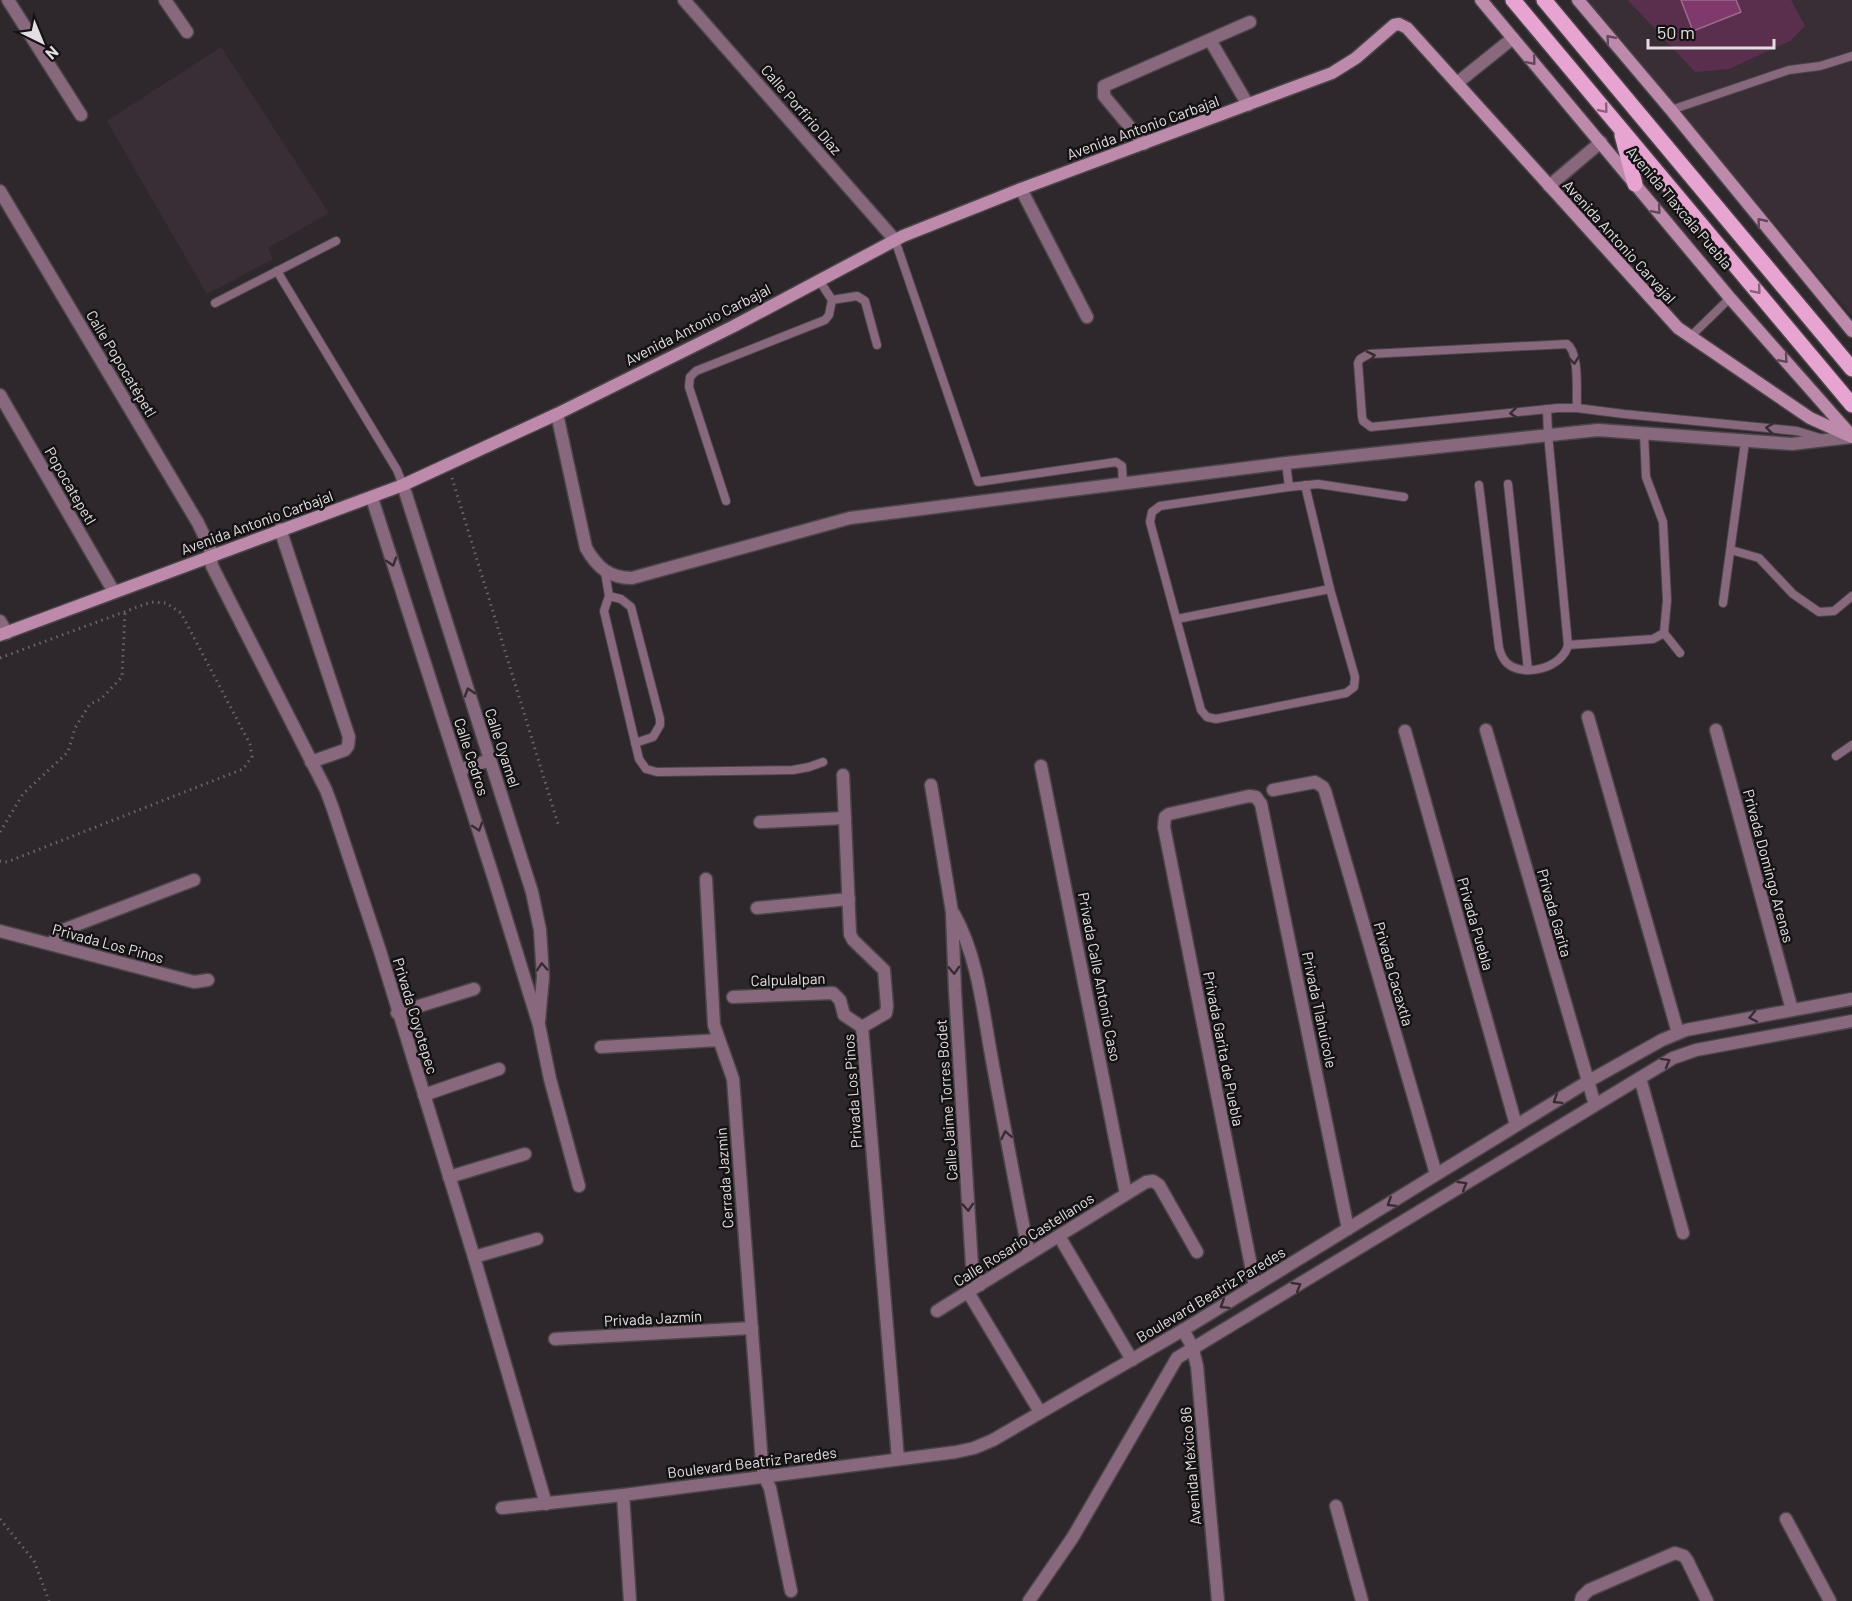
<svg xmlns="http://www.w3.org/2000/svg" width="1852" height="1601" font-family="Barlow,sans-serif">
  <style>
    .built { fill: #3a2e36 }
    .green { fill: #5a2f4d }
    .water { fill: #7f396b; stroke: #9d6a8e; stroke-width: 1.5 }
    .lines { fill: none; stroke-linecap: round; stroke-linejoin: round }
    .lane-casing { stroke: #4b4549; stroke-width: 10 }
    .street-casing { stroke: #4b4549; stroke-width: 15 }
    .secondary-casing { stroke: #4b4549; stroke-width: 15 }
    .primary-casing { stroke: #4b4549; stroke-width: 18 }
    .path { stroke: #6b6569; stroke-width: 3; stroke-dasharray: 1.5 4.5; stroke-linecap: butt }
    .lane { stroke: #88687d; stroke-width: 8 }
    .street { stroke: #88687d; stroke-width: 12 }
    .secondary { stroke: #be8aac; stroke-width: 12 }
    .primary { stroke: #e7a4d0; stroke-width: 15 }
    .oneway { stroke: #614858 }
    .oneway2 { stroke: #88627b }
    .oneway3 { stroke: #382c34 }
    .labels { text-anchor: middle; stroke-width: 5; stroke-linejoin: round; paint-order: stroke }
    .street-label { font-size: 15px; fill: #e2dee1; stroke: #151214 }
  </style>
  <rect width="100%" height="100%" fill="#2e282c"/>
  <g class="built">
    <path d="M1585 0H1852V316L1671 102Z"/>
    <path d="M221 47 329 213 268 248 273 259 207 294 107 121Z"/>
  </g>
  <path class="green" d="M1628 0H1791L1805 26 1790 41 1729 69 1695 72Z"/>
  <path class="water" d="M1681 0H1736L1741 12 1693 31Z"/>
  <g class="lines">
    <defs>
      <g id="lane">
        <path d="M1671 110 1789 70 1820 66 1852 56"/>
        <path d="M895 240 978 482 1116 462 1122 466 1123 484"/>
        <path d="M277 271 397 470 403 485"/>
        <path d="M832 300 857 296 865 301 877 345"/>
        <path d="M215 303 336 241"/>
        <path d="M1690 337 1730 298"/>
        <path d="M1577 408C1576 392 1580 353 1567 344L1369 354 1360 359 1358 363 1362 416 1363 421 1371 427 1558 408H1577L1624 414 1797 431 1820 438"/>
        <path d="M1547 409 1548 434 1568 645 1653 639 1664 633"/>
        <path d="M1644 433 1646 477 1663 522 1667 600 1664 633 1680 653"/>
        <path d="M1286 463 1289 487"/>
        <path d="M1508 484 1528 670"/>
        <path d="M1305 485 1330 589 1355 677 1354 687 1346 693 1216 719 1207 717 1201 710 1150 522 1152 512 1160 506 1289 487 1318 484 1404 497"/>
        <path d="M1479 485 1499 648C1501 655 1503 660 1508 664 1526 678 1563 667 1568 645"/>
        <path d="M726 501 689 387 690 377 696 371 825 320 829 315 832 300 819 280"/>
        <path d="M1731 550 1759 558 1793 594 1819 612 1834 611 1852 596"/>
        <path d="M605 572 609 596 604 611 639 759 646 769 657 772 793 770 809 767 823 762"/>
        <path d="M609 596 621 599 631 607 660 719V725L653 737 635 743"/>
        <path d="M1723 603 1745 442"/>
        <path d="M1177 619 1330 589"/>
        <path d="M1836 756 1852 745"/>
      </g>
      <g id="street">
        <path d="M8 0 81 115"/>
        <path d="M165 0 187 32"/>
        <path d="M684 0 895 240"/>
        <path d="M1210 40 1248 105"/>
        <path d="M1457 83 1513 38"/>
        <path d="M1144 144 1104 96V86L1250 22"/>
        <path d="M1549 186 1601 142"/>
        <path d="M1021 189 1087 317"/>
        <path d="M0 191 198 523 210 548 212 566 326 790 333 809 380 951 474 1257 546 1504"/>
        <path d="M0 395 114 592"/>
        <path d="M557 414 586 548C597 567 609 578 632 578L850 518 1286 463 1598 430 1792 444 1852 437"/>
        <path d="M403 485 532 892 540 930 543 977 539 1021"/>
        <path d="M372 498 494 879 539 1025 550 1079 579 1186"/>
        <path d="M280 529 349 737 348 746 345 750 311 762"/>
        <path d="M0 621 7 633"/>
        <path d="M1588 717 1678 1033"/>
        <path d="M1486 730 1595 1105"/>
        <path d="M1716 730 1792 1010"/>
        <path d="M1405 731 1516 1125"/>
        <path d="M1041 766 1126 1194"/>
        <path d="M459 770 490 760"/>
        <path d="M843 775 850 934 853 940 884 970 887 1006 886 1013 862 1027"/>
        <path d="M931 785 952 912 955 991 972 1266 980 1285"/>
        <path d="M1273 790 1315 782 1323 787 1325 791 1436 1174"/>
        <path d="M760 822 845 818"/>
        <path d="M706 879 714 1025 733 1079 762 1464 764 1476 770 1488 791 1591"/>
        <path d="M757 908 849 899"/>
        <path d="M954 914C978 957 983 1011 992 1060 1004 1125 1016 1190 1029 1254"/>
        <path d="M0 931 194 982 208 980"/>
        <path d="M51 944 63 930 194 880"/>
        <path d="M733 997 833 993 840 1000 844 1015 862 1027"/>
        <path d="M397 1013 474 989"/>
        <path d="M862 1027 898 1459"/>
        <path d="M601 1047 719 1040"/>
        <path d="M1640 1078 1683 1233"/>
        <path d="M424 1095 499 1069"/>
        <path d="M449 1177 525 1154"/>
        <path d="M1059 1236 1132 1360"/>
        <path d="M474 1257 537 1239"/>
        <path d="M1255 1286 1164 827 1165 817 1169 814 1249 796 1256 797 1261 804 1348 1229"/>
        <path d="M968 1292 1040 1412"/>
        <path d="M937 1311 1146 1182 1153 1181 1159 1185 1197 1252"/>
        <path d="M1183 1330 1192 1346 1197 1366 1218 1601"/>
        <path d="M555 1339 752 1328"/>
        <path d="M623 1495 630 1601"/>
        <path d="M1336 1506 1362 1601"/>
        <path d="M502 1508 623 1495 956 1452 974 1448 993 1440 1183 1330 1587 1082 1662 1040 1686 1030 1852 999"/>
        <path d="M1786 1519 1830 1601"/>
        <path d="M1029 1601 1073 1537 1177 1358 1673 1058 1696 1050 1852 1021"/>
        <path d="M1581 1601 1582 1597 1589 1590 1675 1553 1684 1556 1687 1560 1707 1601"/>
      </g>
      <g id="secondary">
        <path d="M1481 0 1730 298 1849 433"/>
        <path d="M1578 0 1671 110 1852 331"/>
        <path d="M0 635 403 485 557 414 734 326 903 236 1021 189 1332 73 1356 58 1394 25 1399 24 1407 28 1678 328 1810 418 1852 437"/>
      </g>
      <g id="primary">
        <path d="M1513 0 1852 405"/>
        <path d="M1544 0 1852 369"/>
        <path d="M1622 135 1635 184"/>
      </g>
    </defs>
    <use href="#lane" class="lane-casing"/>
    <use href="#street" class="street-casing"/>
    <use href="#secondary" class="secondary-casing"/>
    <use href="#primary" class="primary-casing"/>
    <g class="path">
      <path d="M452 478 558 824"/>
      <path d="M0 658 151 602 166 603 181 613 250 744 252 757 243 769 7 862 0 861"/>
      <path d="M0 832 23 794 68 752 75 728 90 704 101 699 122 677 125 612"/>
      <path d="M0 1519 34 1561 49 1601"/>
    </g>
    <use href="#lane" class="lane"/>
    <use href="#street" class="street"/>
    <use href="#secondary" class="secondary"/>
    <use href="#primary" class="primary"/>
  </g>
  <defs><path id="oneway-chevron" d="M-2-3.5L2.5 0L-2 3.5" fill="none" stroke-width="1.6" stroke-linecap="round" stroke-linejoin="round" transform="scale(1.5)"/></defs>
  <g class="oneway">
    <use href="#oneway-chevron" transform="translate(1610 39) rotate(-130)"/>
    <use href="#oneway-chevron" transform="translate(1532 61) rotate(50)"/>
    <use href="#oneway-chevron" transform="translate(1657 210) rotate(50)"/>
    <use href="#oneway-chevron" transform="translate(1761 222) rotate(-129)"/>
    <use href="#oneway-chevron" transform="translate(1784 359) rotate(49)"/>
  </g>
  <g class="oneway2">
    <use href="#oneway-chevron" transform="translate(1604 109) rotate(50)"/>
    <use href="#oneway-chevron" transform="translate(1757 290) rotate(50)"/>
  </g>
  <g class="oneway3">
    <use href="#oneway-chevron" transform="translate(1371 356) rotate(-13)"/>
    <use href="#oneway-chevron" transform="translate(1574 360) rotate(83)"/>
    <use href="#oneway-chevron" transform="translate(1514 413) rotate(174)"/>
    <use href="#oneway-chevron" transform="translate(1770 428) rotate(-173)"/>
    <use href="#oneway-chevron" transform="translate(392 562) rotate(72)"/>
    <use href="#oneway-chevron" transform="translate(469 692) rotate(-108)"/>
    <use href="#oneway-chevron" transform="translate(478 827) rotate(72)"/>
    <use href="#oneway-chevron" transform="translate(542 967) rotate(-94)"/>
    <use href="#oneway-chevron" transform="translate(954 970) rotate(88)"/>
    <use href="#oneway-chevron" transform="translate(1753 1017) rotate(169)"/>
    <use href="#oneway-chevron" transform="translate(1666 1062) rotate(-29)"/>
    <use href="#oneway-chevron" transform="translate(1557 1100) rotate(148)"/>
    <use href="#oneway-chevron" transform="translate(1006 1135) rotate(-101)"/>
    <use href="#oneway-chevron" transform="translate(1463 1185) rotate(-31)"/>
    <use href="#oneway-chevron" transform="translate(1391 1203) rotate(148)"/>
    <use href="#oneway-chevron" transform="translate(968 1207) rotate(86)"/>
    <use href="#oneway-chevron" transform="translate(1297 1286) rotate(-31)"/>
    <use href="#oneway-chevron" transform="translate(1224 1305) rotate(148)"/>
  </g>
  <g class="labels">
    <g class="street-label">
      <text transform="translate(801 110) rotate(49)" y="5">Calle Porfirio Díaz</text>
      <text transform="translate(1143 128) rotate(-20)" y="5">Avenida Antonio Carbajal</text>
      <text transform="translate(1679 208) rotate(50)" y="5">Avenida Tlaxcala Puebla</text>
      <text transform="translate(1619 242) rotate(48)" y="5">Avenida Antonio Carvajal</text>
      <text transform="translate(698 325) rotate(-27)" y="5">Avenida Antonio Carbajal</text>
      <text transform="translate(121 364) rotate(59)" y="5">Calle Popocatépetl</text>
      <text transform="translate(70 486) rotate(60)" y="5">Popocatepetl</text>
      <text transform="translate(257 523) rotate(-20)" y="5">Avenida Antonio Carbajal</text>
      <text transform="translate(502 748) rotate(72)" y="5">Calle Oyamel</text>
      <text transform="translate(471 757) rotate(72)" y="5">Calle Cedros</text>
      <text transform="translate(1768 866) rotate(75)" y="5">Privada Domingo Arenas</text>
      <text transform="translate(1554 913) rotate(74)" y="5">Privada Garita</text>
      <text transform="translate(1475 924) rotate(74)" y="5">Privada Puebla</text>
      <text transform="translate(108 944) rotate(15)" y="5">Privada Los Pinos</text>
      <text transform="translate(1393 974) rotate(74)" y="5">Privada Cacaxtla</text>
      <text transform="translate(1099 977) rotate(79)" y="5">Privada Calle Antonio Caso</text>
      <text transform="translate(788 980) rotate(-2)" y="5">Calpulalpan</text>
      <text transform="translate(1319 1010) rotate(78)" y="5">Privada Tlahuicole</text>
      <text transform="translate(415 1016) rotate(73)" y="5">Privada Coyotepec</text>
      <text transform="translate(1223 1049) rotate(79)" y="5">Privada Garita de Puebla</text>
      <text transform="translate(853 1091) rotate(-94)" y="5">Privada Los Pinos</text>
      <text transform="translate(947 1100) rotate(-94)" y="5">Calle Jaime Torres Bodet</text>
      <text transform="translate(725 1178) rotate(-94)" y="5">Cerrada Jazmín</text>
      <text transform="translate(1024 1240) rotate(-32)" y="5">Calle Rosario Castellanos</text>
      <text transform="translate(1211 1295) rotate(-31)" y="5">Boulevard Beatriz Paredes</text>
      <text transform="translate(653 1319) rotate(-3)" y="5">Privada Jazmín</text>
      <text transform="translate(752 1463) rotate(-7)" y="5">Boulevard Beatriz Paredes</text>
      <text transform="translate(1191 1466) rotate(-95)" y="5">Avenida México 86</text>
    </g>
  </g>
  <g transform="translate(42 42) rotate(137)" stroke="#151214" stroke-width="4.5" paint-order="stroke">
  <path d="M0-4.5L10 22L0 15L-10 22Z" fill="#e2dee1"/>
  <text y="-9" font-size="16" font-weight="bold" text-anchor="middle" fill="#e2dee1">N</text>
  </g>
  <path d="M1648 39v9h126v-9" fill="none" stroke="#e2dee1" stroke-width="3"/>
  <text x="1657" y="39" font-size="18" fill="#e2dee1" stroke="#151214" stroke-width="4.5" paint-order="stroke">50 m</text>
</svg>
